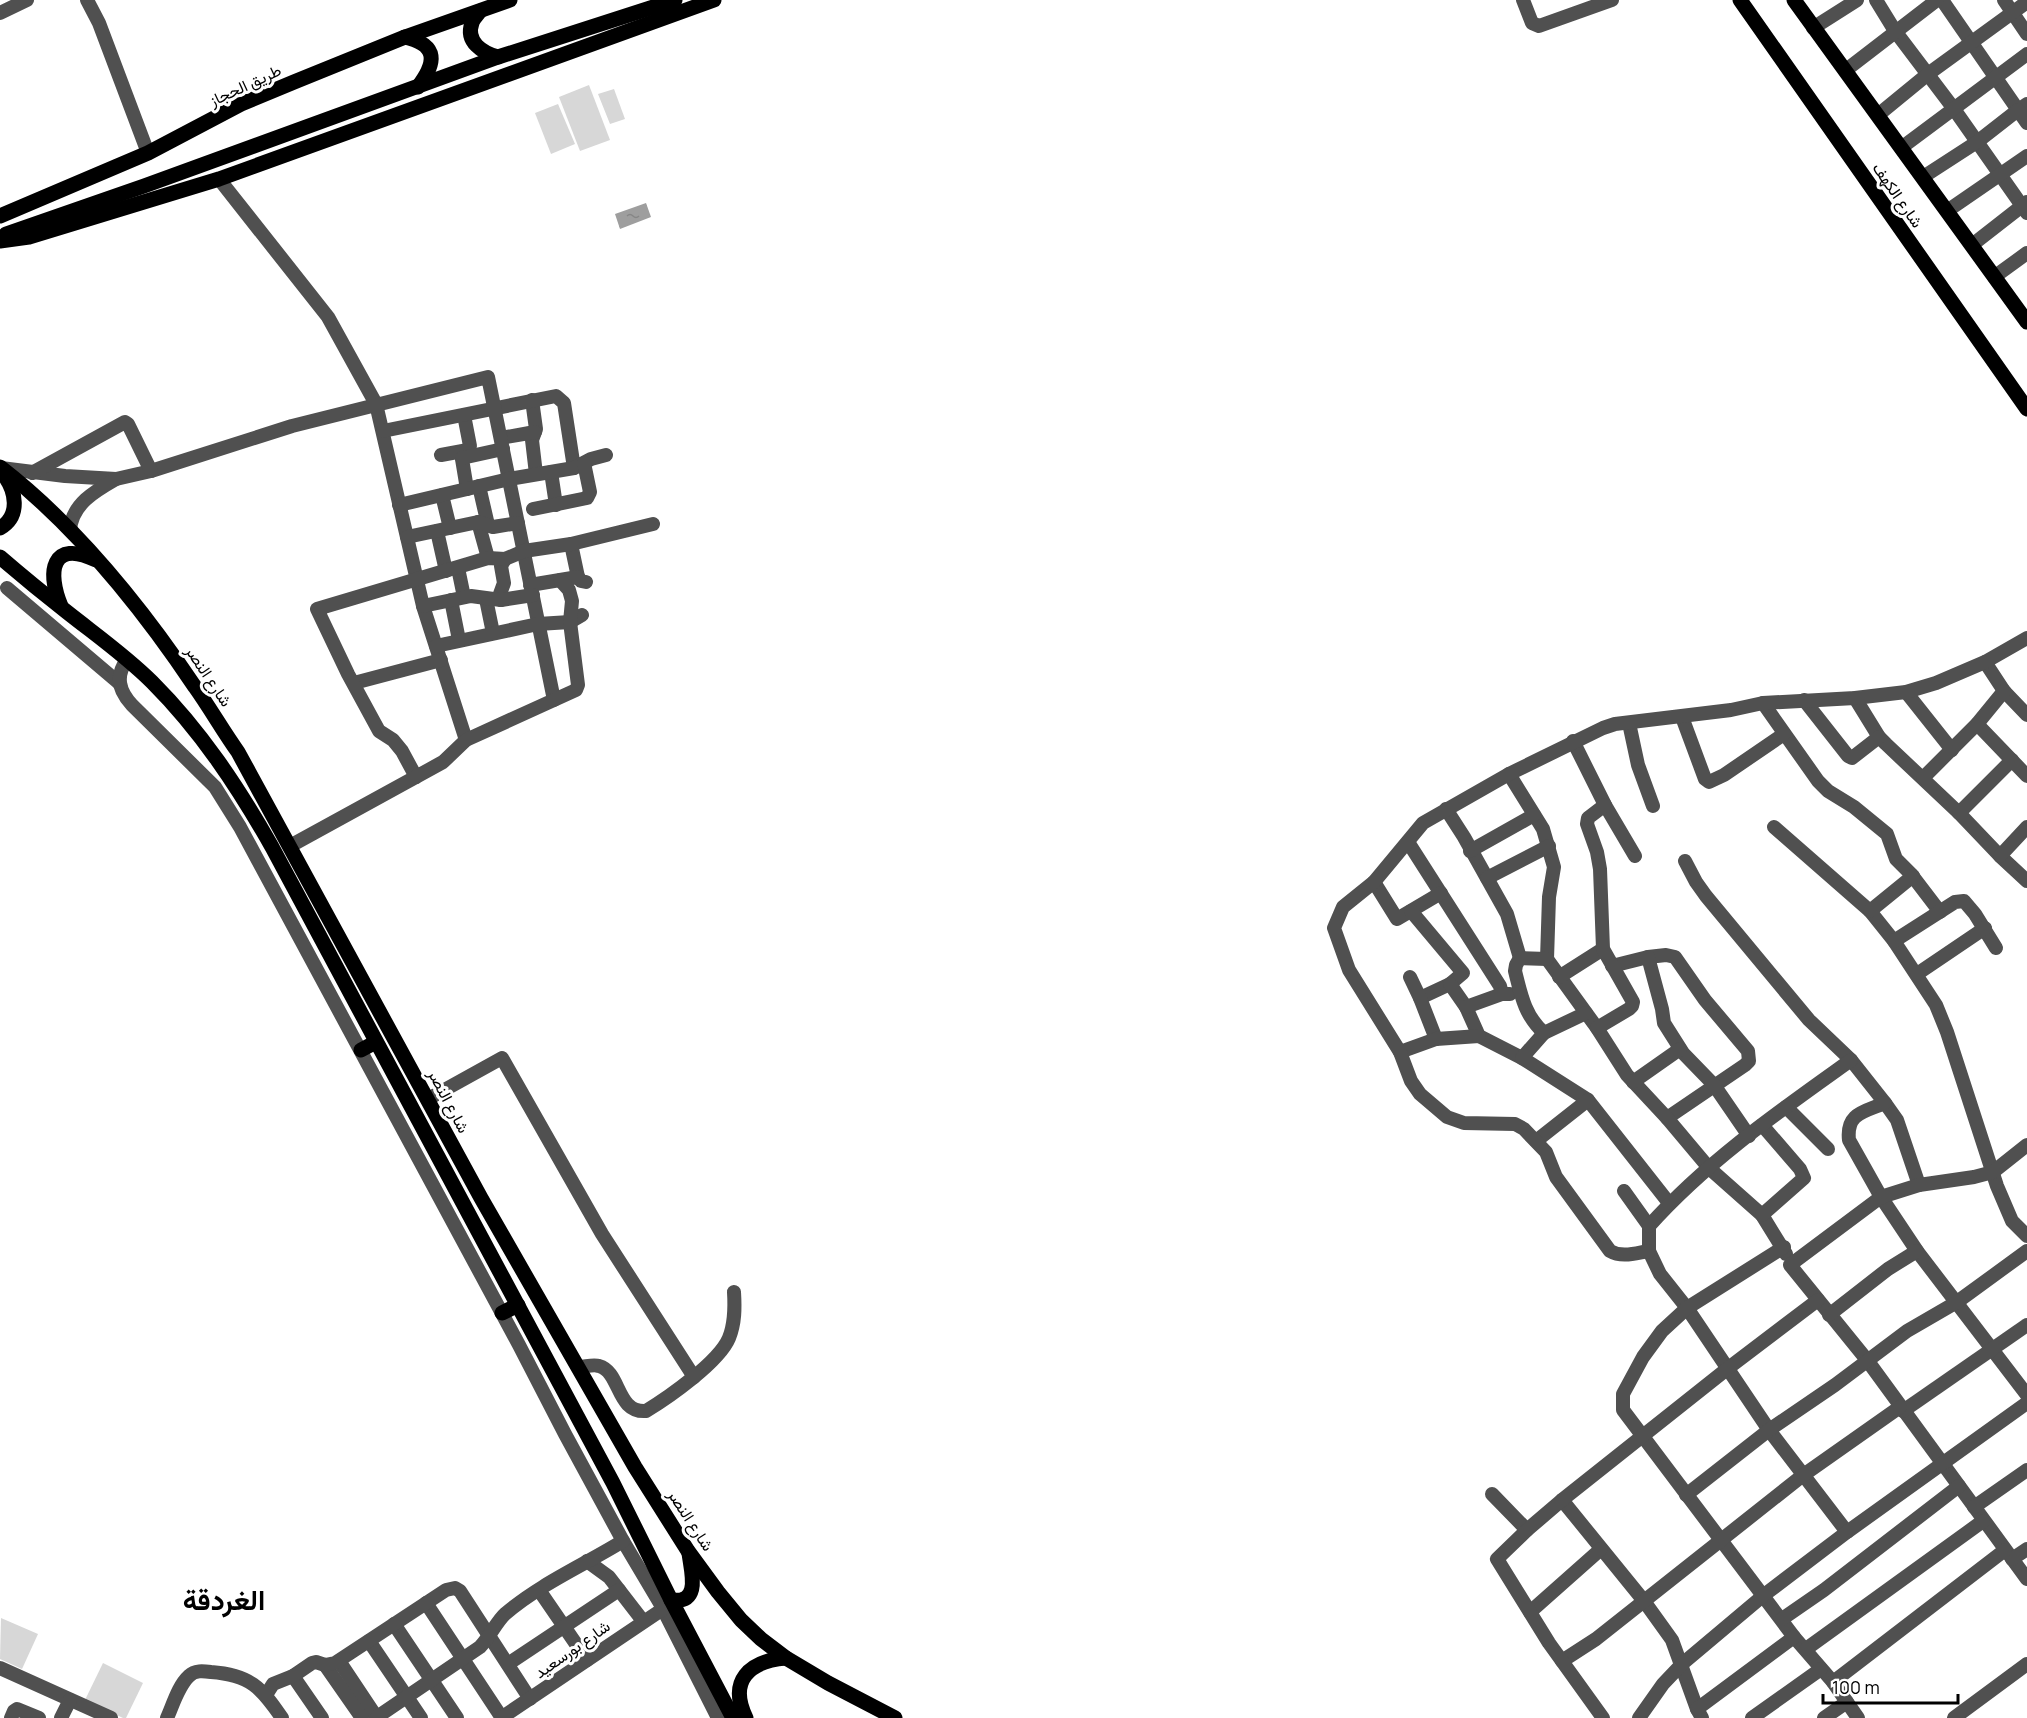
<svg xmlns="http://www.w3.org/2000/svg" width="2027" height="1718" font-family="Manrope,Vazirmatn,sans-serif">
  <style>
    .green { fill: #d7d7d7 }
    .water { fill: url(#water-ripples) }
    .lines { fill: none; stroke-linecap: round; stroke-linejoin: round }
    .minor { stroke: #505050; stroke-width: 14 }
    .major { stroke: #000; stroke-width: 15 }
    .labels { text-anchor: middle; stroke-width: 6; stroke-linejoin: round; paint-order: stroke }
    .street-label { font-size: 16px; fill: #000; stroke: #fff }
    .town-label { font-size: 28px; font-weight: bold; fill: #000; stroke: #fff }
  </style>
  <defs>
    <pattern id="water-ripples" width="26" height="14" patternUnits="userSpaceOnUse" patternTransform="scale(1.5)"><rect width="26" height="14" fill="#9e9e9e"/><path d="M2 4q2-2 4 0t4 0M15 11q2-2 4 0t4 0" fill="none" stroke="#868686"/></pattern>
  </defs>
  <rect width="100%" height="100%" fill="#fff"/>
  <g class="green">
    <path d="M589 85 610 140 580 151 559 97Z"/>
    <path d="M614 89 625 119 610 124 598 94Z"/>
    <path d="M558 104 575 144 551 154 535 113Z"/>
    <path d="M1 1618 38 1634 22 1669 0 1659Z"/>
    <path d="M103 1663 143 1683 126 1718H123L85 1700Z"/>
  </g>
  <path class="water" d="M646 203 651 217 620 229 615 214Z"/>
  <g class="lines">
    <g class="minor">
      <path d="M87 0 99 23 148 153"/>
      <path d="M1523 0 1532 23 1539 26 1612 0"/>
      <path d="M1876 0 1895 31 1954 109 2027 213"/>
      <path d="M1942 0 2018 110 2027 104"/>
      <path d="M2004 0 2027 34"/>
      <path d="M0 13 27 0"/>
      <path d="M1813 28 1857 0"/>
      <path d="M1846 70 1937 0"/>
      <path d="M1878 115 1928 74 2027 2"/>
      <path d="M1901 148 2027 54"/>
      <path d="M1923 177 1977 142 2018 110 2027 123"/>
      <path d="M219 179 328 317 376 404 423 606 466 740"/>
      <path d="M1947 211 2027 156"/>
      <path d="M1972 245 2027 202"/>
      <path d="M1994 277 2027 253"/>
      <path d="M532 400 536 429 532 440 536 474"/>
      <path d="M464 415 470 446 462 459 467 489"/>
      <path d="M383 431 556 396 564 403 574 468"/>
      <path d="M501 438 535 432"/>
      <path d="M441 455 468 450"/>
      <path d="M462 458 503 449"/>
      <path d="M1 468 65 476 116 479 151 471 292 426 488 377 554 700"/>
      <path d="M551 472 556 505"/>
      <path d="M32 473 125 422 128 424 151 471"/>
      <path d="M479 486 488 525"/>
      <path d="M442 495 450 528"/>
      <path d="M399 505 509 479 574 468 591 459 606 455"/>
      <path d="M533 509 587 498 590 492 584 463"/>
      <path d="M478 522 488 558"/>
      <path d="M70 530C72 504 95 491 116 479"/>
      <path d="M437 531 446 571"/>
      <path d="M407 537 478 522 493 527 518 523"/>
      <path d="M571 544 578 577"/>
      <path d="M458 568 464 597"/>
      <path d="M530 585 578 577 581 581 586 582"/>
      <path d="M7 588 119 683"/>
      <path d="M486 599 493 633"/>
      <path d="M451 600 459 640"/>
      <path d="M501 600 500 594 504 583 501 566 505 559"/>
      <path d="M423 606 471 596 501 600 533 595"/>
      <path d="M436 646 538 624 570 622 582 615"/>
      <path d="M127 660C115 676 119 691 132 705L215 787 240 827 519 1345 565 1434 623 1541 661 1605 718 1718"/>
      <path d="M1985 662 2004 691 2027 715"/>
      <path d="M354 683 441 660"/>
      <path d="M1906 692 1952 750"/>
      <path d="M1855 698 1879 737 1886 744 1959 813 2000 856 2027 881"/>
      <path d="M1804 700 1848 756 1852 758 1879 737"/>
      <path d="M1763 703 1818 781 1828 791 1854 807 1887 834 1896 859 1911 874 1940 912"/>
      <path d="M1682 717 1705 779 1709 782 1724 775 1784 734"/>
      <path d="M1629 723 1638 765 1653 806"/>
      <path d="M1977 724 2027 776"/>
      <path d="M1573 741 1605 805 1635 856"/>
      <path d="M1509 774 1543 829 1554 867 1549 897 1547 959"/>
      <path d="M416 777 402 751 393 740 379 731 348 674 317 609 488 558 505 559 524 551 571 544 653 524"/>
      <path d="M1923 778 1977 724 2004 691"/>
      <path d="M1446 809 1464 837 1507 914 1520 958"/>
      <path d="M1959 813 2012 760"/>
      <path d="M1774 827 1870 911 1894 941 1936 1005 1947 1032 1997 1186 2012 1221 2027 1236"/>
      <path d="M1408 842 1500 986 1502 994"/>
      <path d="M290 846 443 762 466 740 576 690 578 685 570 622 572 601 569 590 560 580"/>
      <path d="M1470 851 1534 815"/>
      <path d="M2000 856 2027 827"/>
      <path d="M1685 861 1696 882 1706 896 1809 1020 1851 1060 1885 1103 1897 1120 1919 1185"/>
      <path d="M1487 878 1549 846"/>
      <path d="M1374 882 1397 919 1441 893"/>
      <path d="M1411 911 1463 973 1450 984 1420 998"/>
      <path d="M1870 911 1913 876"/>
      <path d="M1894 941 1955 902 1964 901 1975 914 1996 948"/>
      <path d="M1648 957 1666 955 1675 957 1705 1000 1748 1051 1749 1061 1745 1065 1667 1118"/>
      <path d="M1547 959 1597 1028 1627 1075 1667 1118 1709 1168 1762 1215 1786 1254"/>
      <path d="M1612 966 1648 957 1662 1009 1664 1023 1683 1053 1714 1085 1749 1136"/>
      <path d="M1917 974 1985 928"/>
      <path d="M1410 977 1420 998 1436 1039"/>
      <path d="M1559 977 1603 949"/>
      <path d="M1450 984 1466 1007 1479 1036 1522 1058"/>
      <path d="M1466 1007 1502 994H1510"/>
      <path d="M1586 1013 1544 1033 1522 1058 1588 1100 1669 1203"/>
      <path d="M1597 1028 1629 1009 1632 1006 1633 1002 1603 949 1600 869 1597 852 1587 824 1588 818 1605 805"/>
      <path d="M1544 1033C1525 1016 1521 995 1515 971L1516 965 1520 958 1547 959"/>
      <path d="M1400 1052 1436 1039 1479 1036"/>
      <path d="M1633 1082 1680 1049"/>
      <path d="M428 1099 502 1058 602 1234 694 1377"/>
      <path d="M1885 1103C1864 1112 1846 1113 1849 1140L1881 1197 1917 1251 2027 1395"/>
      <path d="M1786 1107 1828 1149"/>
      <path d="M1536 1141 1588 1100"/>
      <path d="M2027 1145 1993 1172 1974 1177 1919 1185 1881 1197 1790 1265 1867 1360 2027 1579"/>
      <path d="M1624 1191 1649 1226V1251L1660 1274 1687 1308 1769 1430 1847 1532"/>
      <path d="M1762 1215 1804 1178 1800 1169 1762 1125"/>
      <path d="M1649 1226C1707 1161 1781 1110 1851 1060"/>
      <path d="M1784 1247 1687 1308 1662 1331 1643 1357 1623 1394V1410L1794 1637 1833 1682 1858 1718"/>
      <path d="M1649 1251C1636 1253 1622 1258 1610 1251L1556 1177 1546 1152 1524 1129 1515 1124 1464 1123 1447 1117 1420 1094 1411 1081 1400 1052 1349 970 1334 928 1343 907 1374 882 1423 823 1509 774 1603 728 1615 724 1731 710 1763 703 1855 698 1906 692 1936 683 1985 662 2027 638"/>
      <path d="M1829 1315 1888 1269 1917 1251"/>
      <path d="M579 1367C585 1367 593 1364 599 1366 621 1372 616 1413 646 1411 669 1397 719 1362 729 1338 735 1323 735 1308 734 1292"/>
      <path d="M1903 1411 2027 1325"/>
      <path d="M1492 1494 1527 1530"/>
      <path d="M1686 1495 1769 1430 1835 1385 1907 1331 1957 1302 2027 1251"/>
      <path d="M1562 1500 1644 1601 1672 1640 1697 1709 1702 1718"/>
      <path d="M1974 1507 2027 1470"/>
      <path d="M2012 1559 2027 1549"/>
      <path d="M587 1561 609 1577 643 1621"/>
      <path d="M539 1590 587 1660"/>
      <path d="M426 1603 502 1718"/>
      <path d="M1530 1612 1601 1549"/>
      <path d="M1782 1619 1824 1590 1959 1486"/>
      <path d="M394 1624 457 1718"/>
      <path d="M369 1641 421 1718"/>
      <path d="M1806 1649 1983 1521"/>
      <path d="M339 1661 377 1718"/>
      <path d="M1562 1661 1596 1639 1802 1476 1900 1407"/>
      <path d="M508 1664 619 1590"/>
      <path d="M325 1665 362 1718"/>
      <path d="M0 1668 111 1718"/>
      <path d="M293 1676 322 1718"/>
      <path d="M1833 1682 2005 1550"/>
      <path d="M266 1695 273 1684 293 1676 312 1663 316 1662 325 1665 335 1663 446 1590 455 1588 460 1591 530 1699"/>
      <path d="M1697 1709 1794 1637"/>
      <path d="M377 1717 480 1647C489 1638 497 1621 505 1614 540 1584 584 1565 623 1541"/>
      <path d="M11 1718 14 1711 17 1709 39 1718"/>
      <path d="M61 1718 70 1700"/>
      <path d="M167 1718C173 1705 178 1686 189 1676 195 1670 203 1671 211 1672 250 1675 261 1687 282 1718"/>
      <path d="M501 1718 663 1609"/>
      <path d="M1603 1718 1549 1643 1497 1559 1527 1530 1562 1500 1727 1369 1818 1300"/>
      <path d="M1639 1718 1663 1684 1682 1664 1764 1595 1847 1532 2027 1403"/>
      <path d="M1752 1718 1821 1669"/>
      <path d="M1824 1718 1847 1702"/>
      <path d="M1954 1718 2027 1664"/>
    </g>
    <g class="major">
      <path d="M1740 0 2027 409"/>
      <path d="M1794 0 2027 322"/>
      <path d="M480 11C478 14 473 19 472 23 465 42 483 53 498 57"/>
      <path d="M405 37C439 45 436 63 418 87"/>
      <path d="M0 216 148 153 241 104 294 82 405 37 510 0"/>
      <path d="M6 234 144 186 498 57 675 0"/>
      <path d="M0 241 29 237 219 179 714 0"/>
      <path d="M0 467C75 525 142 608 195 687 210 708 223 731 238 752L481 1198 635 1467 688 1551 718 1592 741 1620 761 1639 786 1658 828 1683 895 1718"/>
      <path d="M0 528C21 516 16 490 3 474"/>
      <path d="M0 557C22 576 44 594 67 612 96 635 126 656 152 682 201 731 238 787 272 847L613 1483 671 1600 733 1718"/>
      <path d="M61 606C47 572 51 539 96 560"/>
      <path d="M361 1050 376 1042"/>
      <path d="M502 1313 518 1305"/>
      <path d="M671 1600C702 1604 691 1571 689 1553"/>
      <path d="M746 1718C728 1681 749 1661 786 1658"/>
    </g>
  </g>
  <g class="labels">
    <g class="street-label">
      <text transform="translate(245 85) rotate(-25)" y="6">طريق الحجاز</text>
      <text transform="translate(1898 195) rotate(55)" y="6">شارع الكهف</text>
      <text transform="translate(209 676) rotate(56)" y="6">شارع النصر</text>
      <text transform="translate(449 1101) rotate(62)" y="6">شارع النصر</text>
      <text transform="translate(691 1520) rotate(57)" y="6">شارع النصر</text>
      <text transform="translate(572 1649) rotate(-35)" y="6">شارع بورسعيد</text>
    </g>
    <g class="town-label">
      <text x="224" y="1610">الغردقة</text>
    </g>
  </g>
  <path d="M1823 1694v9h135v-9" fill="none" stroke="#000000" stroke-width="3"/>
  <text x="1832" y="1694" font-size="18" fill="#000000" stroke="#ffffff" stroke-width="4.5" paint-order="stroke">100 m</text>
</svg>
